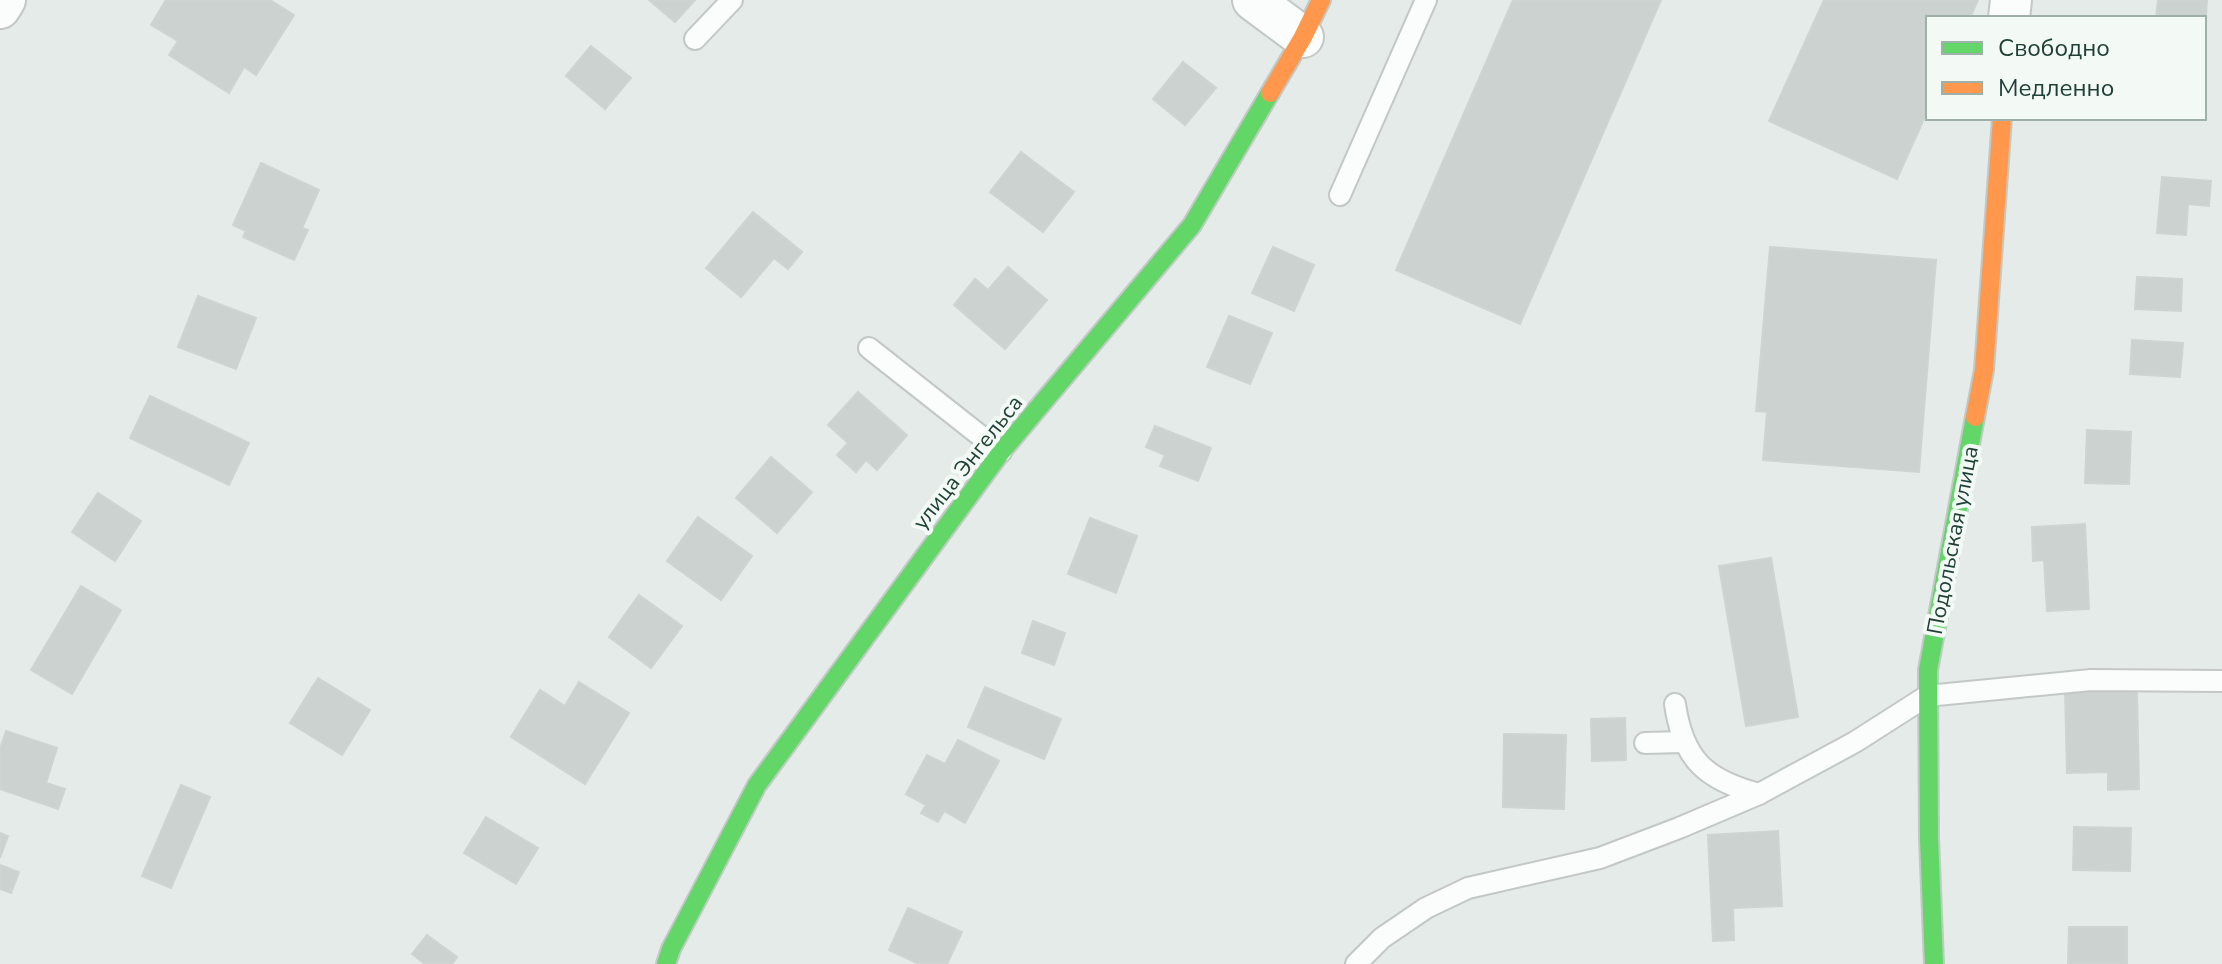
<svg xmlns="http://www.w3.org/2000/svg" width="2222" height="964" font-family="'Nunito Sans',sans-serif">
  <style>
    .building { fill: #ccd2cf; stroke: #cdd4d1; stroke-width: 2 }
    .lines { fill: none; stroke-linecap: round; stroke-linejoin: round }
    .lane-casing { stroke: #c2c8c5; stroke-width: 24 }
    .street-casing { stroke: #c2c8c5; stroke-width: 44 }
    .fast-casing { stroke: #c0c9c5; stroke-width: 22 }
    .slow-casing { stroke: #c0c9c5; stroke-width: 22 }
    .lane { stroke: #fbfcfc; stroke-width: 20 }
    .street { stroke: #fbfcfc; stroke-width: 40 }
    .fast { stroke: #63d668; stroke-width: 18 }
    .slow { stroke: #ff974d; stroke-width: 18 }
    .labels { text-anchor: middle; stroke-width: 8; stroke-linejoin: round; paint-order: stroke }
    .street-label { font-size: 22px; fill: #204138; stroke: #f3faf6 }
  </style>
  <rect width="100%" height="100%" fill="#e5ebe8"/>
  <g class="building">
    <path d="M166 0H270L294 15 256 75 244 67 229 93 169 55 178 41 151 25Z"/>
    <path d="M649 0H695L675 22Z"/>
    <path d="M1513 0H1661L1520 324 1396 270Z"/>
    <path d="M1824 0H1978L1970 18H1928V110L1897 179 1769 121Z"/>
    <path d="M2158 0H2207L2204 44V18H2156Z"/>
    <path d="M591 46 631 78 605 109 566 76Z"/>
    <path d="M1183 62 1216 88 1185 125 1153 99Z"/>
    <path d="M1021 152 1074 192 1043 232 990 192Z"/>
    <path d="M261 163 319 190 302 228 308 230 294 260 243 237 246 231 233 225Z"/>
    <path d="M2162 177 2211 181 2209 206 2188 204 2186 235 2157 233Z"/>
    <path d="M753 212 802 252 788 269 774 258 741 297 706 268Z"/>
    <path d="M1273 247 1314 265 1294 311 1252 293Z"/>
    <path d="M1770 247 1936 260 1919 472 1763 460 1767 412 1756 411Z"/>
    <path d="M1008 267 1047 300 1005 349 954 305 975 279 988 290Z"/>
    <path d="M2137 277 2182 279 2181 311 2135 309Z"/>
    <path d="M198 296 256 318 236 369 178 347Z"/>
    <path d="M1229 316 1272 333 1250 384 1207 367Z"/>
    <path d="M2132 340 2183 343 2180 377 2130 374Z"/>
    <path d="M858 392 907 435 877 470 866 460 856 472 837 455 848 443 828 425Z"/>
    <path d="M150 396 249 443 229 485 130 438Z"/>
    <path d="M1155 426 1211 448 1198 481 1160 466 1165 455 1146 447Z"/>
    <path d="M2087 430 2131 432 2129 484 2085 483Z"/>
    <path d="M771 457 812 492 777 533 736 498Z"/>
    <path d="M98 493 141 521 115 561 72 532Z"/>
    <path d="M698 517 752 556 721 600 667 561Z"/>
    <path d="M1090 518 1137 536 1116 593 1068 574Z"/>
    <path d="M2085 524 2089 609 2047 611 2044 560 2033 561 2032 527Z"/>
    <path d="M1771 558 1798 717 1746 726 1719 566Z"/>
    <path d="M81 586 121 610 72 694 31 670Z"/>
    <path d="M639 595 682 626 651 668 609 637Z"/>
    <path d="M1033 621 1065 633 1054 665 1022 653Z"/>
    <path d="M318 678 370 710 342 755 290 723Z"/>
    <path d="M579 682 629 713 585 784 511 737 540 690 565 706Z"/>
    <path d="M985 687 1061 719 1044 759 968 727Z"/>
    <path d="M2137 691 2139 789 2108 790V772L2067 773 2065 692Z"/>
    <path d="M1625 718 1626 760 1592 761 1591 719Z"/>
    <path d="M6 731 57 748 46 783 65 789 58 809 0 789V749Z"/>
    <path d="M1504 734 1566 735 1564 809 1503 807Z"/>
    <path d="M958 740 999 761 965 823 944 811 938 822 921 813 926 805 906 794 927 755 945 764Z"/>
    <path d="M181 785 210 797 171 888 142 876Z"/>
    <path d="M486 817 538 848 516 884 464 853Z"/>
    <path d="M2074 827 2131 828 2130 871 2073 870Z"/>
    <path d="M1778 831 1782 906 1733 908 1734 940 1713 941 1708 835Z"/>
    <path d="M0 833 8 836 0 858Z"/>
    <path d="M0 865 19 872 11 893 0 889Z"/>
    <path d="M908 908 962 932 947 964H919L889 950Z"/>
    <path d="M2069 927H2127V964H2068Z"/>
    <path d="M427 935 457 957 452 964H425L412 954Z"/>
  </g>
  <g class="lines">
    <defs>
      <g id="lane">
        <path d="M695 39 732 0"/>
        <path d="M1340 195 1426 0"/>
        <path d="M869 348 1001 452"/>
        <path d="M1675 704C1683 760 1706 780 1759 794"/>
        <path d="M1645 743 1683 742"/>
        <path d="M1356 964 1382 938 1426 908 1468 888 1600 858 1679 828 1759 794 1855 742 1927 696 2091 680 2222 681"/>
      </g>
      <g id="street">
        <path d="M1253 0 1303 37"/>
        <path d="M0 8 5 0"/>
        <path d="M2009 18 2011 0"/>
      </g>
      <g id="fast">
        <path d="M666 964 671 949 757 785 1001 452 1192 225 1270 93"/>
        <path d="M1934 964 1929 838 1928 670 1975 417"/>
      </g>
      <g id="slow">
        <path d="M1270 93 1303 37 1321 0"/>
        <path d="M1975 417 1984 370 2002 118"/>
      </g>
    </defs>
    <use href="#lane" class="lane-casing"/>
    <use href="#street" class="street-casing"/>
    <use href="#fast" class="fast-casing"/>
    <use href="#slow" class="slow-casing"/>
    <use href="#lane" class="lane"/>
    <use href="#street" class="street"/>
    <use href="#fast" class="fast"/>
    <use href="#slow" class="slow"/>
  </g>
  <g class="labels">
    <g class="street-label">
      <text transform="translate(967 462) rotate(-52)" y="8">улица Энгельса</text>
      <text transform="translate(1952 540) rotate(-79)" y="8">Подольская улица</text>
    </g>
  </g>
  <rect x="1926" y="16" width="280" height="104" fill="#f3faf6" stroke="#9fb0aa" stroke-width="2"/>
  <rect x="1942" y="42" width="40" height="12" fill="#63d668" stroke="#9fb0aa" stroke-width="2"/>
  <text x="1998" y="56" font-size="24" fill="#204138">Свободно</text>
  <rect x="1942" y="82" width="40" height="12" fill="#ff974d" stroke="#9fb0aa" stroke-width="2"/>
  <text x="1998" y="96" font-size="24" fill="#204138">Медленно</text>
</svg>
